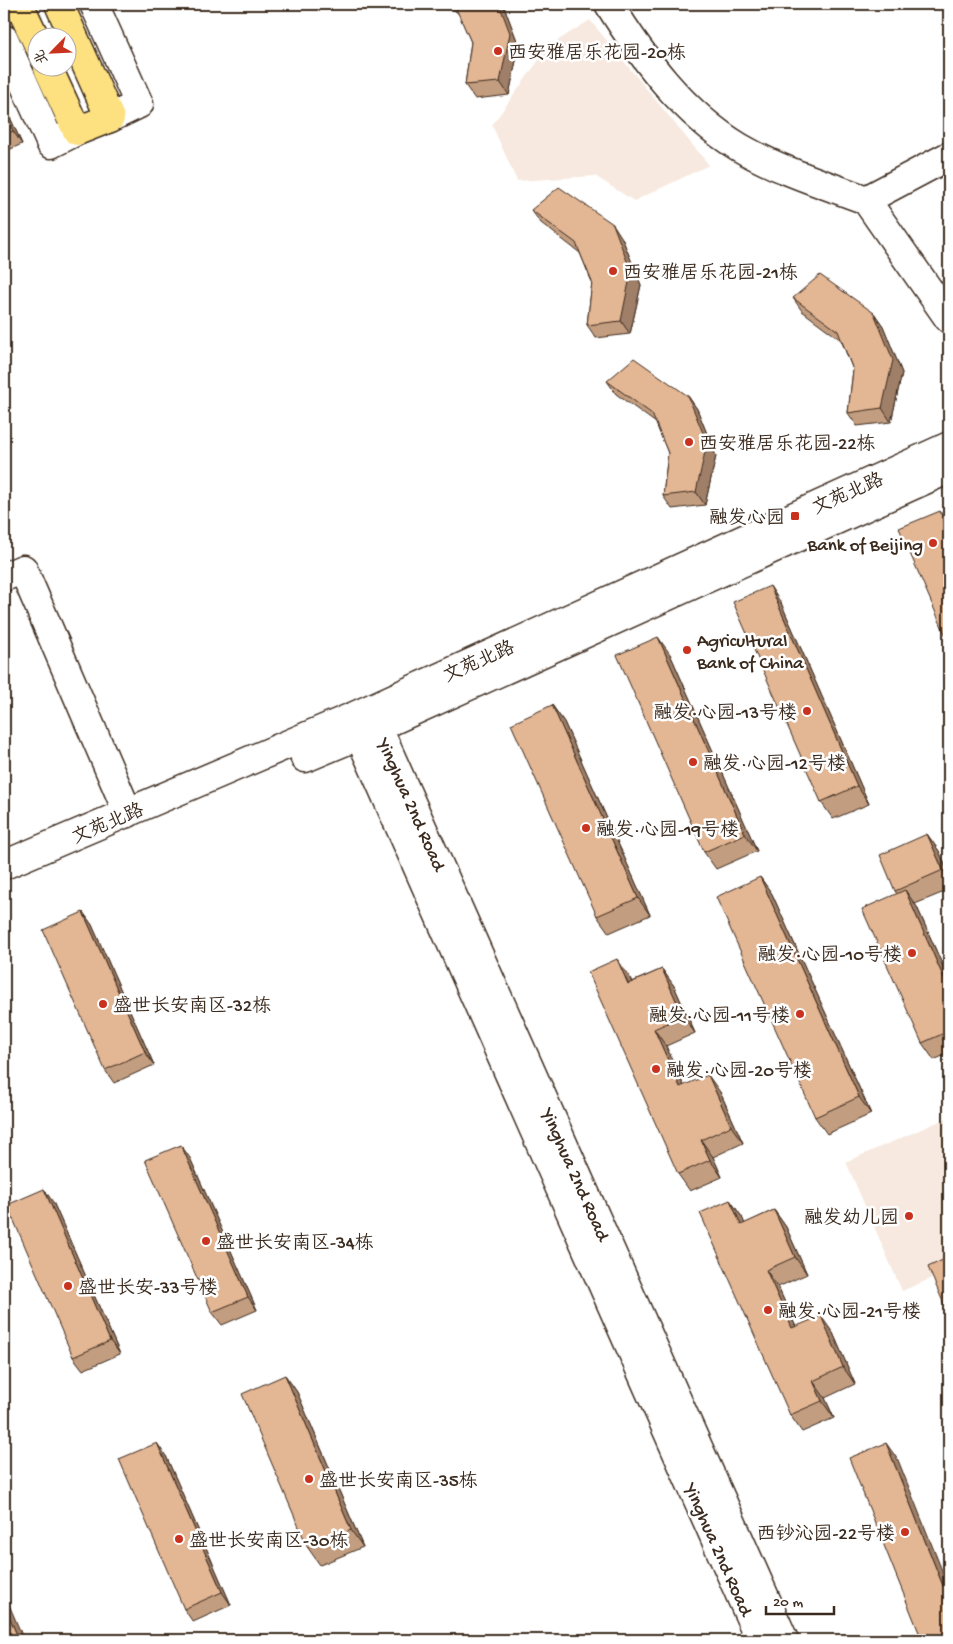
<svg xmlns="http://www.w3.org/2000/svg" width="953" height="1644" font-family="'Gochi Hand','LXGW WenKai TC',sans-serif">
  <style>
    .built { fill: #f7e9df }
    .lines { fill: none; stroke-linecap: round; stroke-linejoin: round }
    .minor-casing { stroke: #3b2a1e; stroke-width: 31 }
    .major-casing { stroke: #3b2a1e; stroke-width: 31 }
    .minor { stroke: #fff; stroke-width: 28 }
    .major { stroke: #fde080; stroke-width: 28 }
    .wall { fill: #c39d7f; stroke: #3b2a1e }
    .shaded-wall { fill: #9f7f68; stroke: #3b2a1e }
    .building { fill: #e3b694; stroke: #3b2a1e }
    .poi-dot { fill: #c8321e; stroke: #fff; stroke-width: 2 }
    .labels { text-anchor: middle; stroke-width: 5; stroke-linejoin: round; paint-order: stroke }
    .poi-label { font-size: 19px; fill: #3b2a1e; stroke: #fff; text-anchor: start }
    .street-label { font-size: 19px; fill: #3b2a1e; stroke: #fff }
  </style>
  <rect width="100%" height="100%" fill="#fff"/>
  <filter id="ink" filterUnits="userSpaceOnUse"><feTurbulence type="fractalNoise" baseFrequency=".02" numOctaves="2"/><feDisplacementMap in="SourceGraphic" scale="10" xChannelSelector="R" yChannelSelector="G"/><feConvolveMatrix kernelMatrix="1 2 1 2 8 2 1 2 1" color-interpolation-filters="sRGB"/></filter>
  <g filter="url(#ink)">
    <g class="built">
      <path d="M590 20 709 165 634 201 595 176 517 181 492 125 549 46Z"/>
      <path d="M949 1117V1271L902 1291 846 1162Z"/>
    </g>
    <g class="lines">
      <defs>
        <g id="minor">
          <path d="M94 4 139 104 110 118"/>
          <path d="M609 4C643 59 683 113 739 147 778 170 824 184 866 200"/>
          <path d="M4 39 51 144 77 131"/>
          <path d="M949 156 866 200 949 319"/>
          <path d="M4 577 23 569 128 813"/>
          <path d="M370 710 784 1640"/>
          <path d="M352 719 760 1640"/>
          <path d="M305 758 360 735 949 469"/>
          <path d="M4 865 352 717 949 446"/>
        </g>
        <g id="major">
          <path d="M19 4 38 44"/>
          <path d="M48 68 77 131 110 118 59 4"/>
        </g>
      </defs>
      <use href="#minor" class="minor-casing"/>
      <use href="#major" class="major-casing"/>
      <use href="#minor" class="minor"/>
      <use href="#major" class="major"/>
    </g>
    <g class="wall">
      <path d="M446 4H503L519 46 509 95 475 99 465 85 471 42 459 14Z"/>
      <path d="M4 104 22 144 4 152Z"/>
      <path d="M531 210 622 238 641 285 630 334 596 338 587 325 592 282 580 253 541 223Z"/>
      <path d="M793 298 874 313 883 326 902 373 891 422 857 426 848 413 853 370 841 340 802 311Z"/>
      <path d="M607 381 688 396 697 409 716 456 705 505 672 509 663 496 668 453 656 423 616 394Z"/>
      <path d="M781 603 869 804 833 819 821 802Z"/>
      <path d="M670 654 757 851 716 869 704 852Z"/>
      <path d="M552 705 564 722 650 915 609 933 597 916Z"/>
      <path d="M927 834 939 851 949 874V890L915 904 917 907 949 980V1053L934 1060 922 1043 897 894 895 891Z"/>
      <path d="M760 877 772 894 871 1114 827 1134 815 1117Z"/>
      <path d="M83 912 92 925 154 1065 114 1083 105 1070Z"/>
      <path d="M662 969 674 986 695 1033 666 1046 684 1086 720 1092 743 1143 713 1157 722 1177 690 1191 678 1174 629 976 632 982Z"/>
      <path d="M4 1122 7 1129 4 1130Z"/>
      <path d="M190 1158 257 1310 222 1325 212 1312Z"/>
      <path d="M730 1200 742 1217 744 1224 774 1210 786 1227 807 1274 778 1287 796 1327 833 1333 855 1384 825 1398 834 1418 802 1432 790 1415Z"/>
      <path d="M53 1202 120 1354 83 1370 73 1357Z"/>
      <path d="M285 1375 297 1392 363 1547 320 1565 308 1548Z"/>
      <path d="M166 1456 231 1605 193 1622 184 1609Z"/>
    </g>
    <g class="shaded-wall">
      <path d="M499 4H503L519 46 509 95 500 82Z"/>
      <path d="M4 104 22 144 13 131 4 111Z"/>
      <path d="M613 224 622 238 641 285 630 334 621 321Z"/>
      <path d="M874 313 883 326 902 373 891 422 882 408Z"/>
      <path d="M688 396 697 409 716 456 705 505 696 492Z"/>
      <path d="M940 511 949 525V533Z"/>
      <path d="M770 586 781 603 869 804 857 786Z"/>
      <path d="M658 637 670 654 757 851 745 834Z"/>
      <path d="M552 705 564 722 650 915 638 898Z"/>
      <path d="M927 834 939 851 949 874V879L943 870Z"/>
      <path d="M760 877 772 894 871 1114 859 1097Z"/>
      <path d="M905 890 917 907 949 980V990Z"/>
      <path d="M83 912 92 925 154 1065 145 1052Z"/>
      <path d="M617 959 629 976 640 1001 628 984Z"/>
      <path d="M662 969 674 986 695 1033 683 1016Z"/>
      <path d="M654 1029 666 1046 692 1104 680 1087Z"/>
      <path d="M708 1075 720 1092 743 1143 731 1126Z"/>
      <path d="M701 1140 713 1157 722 1177 710 1160Z"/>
      <path d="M181 1145 190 1158 257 1310 248 1297Z"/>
      <path d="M44 1189 53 1202 120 1354 110 1341Z"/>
      <path d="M730 1200 742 1217 753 1242 741 1225Z"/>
      <path d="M774 1210 786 1227 807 1274 795 1257Z"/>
      <path d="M766 1270 778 1287 804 1345 792 1328Z"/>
      <path d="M821 1316 833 1333 855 1384 843 1367Z"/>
      <path d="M285 1375 297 1392 363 1547 351 1530Z"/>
      <path d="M813 1381 825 1398 834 1418 822 1401Z"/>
      <path d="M157 1443 166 1456 231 1605 222 1592Z"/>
      <path d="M886 1443 898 1460 949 1588V1601Z"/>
      <path d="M4 1593 24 1640H19L4 1604Z"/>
    </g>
    <g class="building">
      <path d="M454 4H499L510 33 500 82 465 85 471 42Z"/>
      <path d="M4 111 13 131 4 135Z"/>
      <path d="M559 187 613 224 631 272 621 321 587 325 592 282 576 243 531 210Z"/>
      <path d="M820 275 874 313 893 360 882 408 848 413 853 370 838 331 793 298Z"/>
      <path d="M634 358 688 396 707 443 696 492 663 496 668 453 652 414 607 381Z"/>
      <path d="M940 511 949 533V643L899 528Z"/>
      <path d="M770 586 857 786 821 802 733 602Z"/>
      <path d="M658 637 745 834 704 852 617 655Z"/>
      <path d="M552 705 638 898 597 916 511 724Z"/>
      <path d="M927 834 943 870 895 891 880 855Z"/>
      <path d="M760 877 859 1097 815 1117 716 897Z"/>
      <path d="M905 890 949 990V1031L922 1043 862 909Z"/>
      <path d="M83 912 145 1052 105 1070 43 930Z"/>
      <path d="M617 959 628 984 662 969 683 1016 654 1029 680 1087 708 1075 731 1126 701 1140 710 1160 678 1174 588 972Z"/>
      <path d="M181 1145 248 1297 212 1312 145 1160Z"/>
      <path d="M44 1189 110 1341 73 1357 7 1205Z"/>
      <path d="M730 1200 741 1225 774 1210 795 1257 766 1270 792 1328 821 1316 843 1367 813 1381 822 1401 790 1415 700 1213Z"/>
      <path d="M949 1257V1316L928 1267Z"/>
      <path d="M285 1375 351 1530 308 1548 242 1394Z"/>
      <path d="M157 1443 222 1592 184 1609 119 1459Z"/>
      <path d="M886 1443 949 1601V1640H922L849 1458Z"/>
      <path d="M4 1604 19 1640H4Z"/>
      <path d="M390 1637 392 1640H383Z"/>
    </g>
  </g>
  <g class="poi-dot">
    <circle cx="498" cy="51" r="5"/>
    <circle cx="613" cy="271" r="5"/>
    <circle cx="689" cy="442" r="5"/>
    <rect x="790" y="511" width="10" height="10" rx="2.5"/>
    <circle cx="933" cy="543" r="5"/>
    <circle cx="687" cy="650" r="5"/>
    <circle cx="807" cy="711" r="5"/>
    <circle cx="693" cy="762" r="5"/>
    <circle cx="586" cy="828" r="5"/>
    <circle cx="912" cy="953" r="5"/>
    <circle cx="103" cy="1004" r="5"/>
    <circle cx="800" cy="1014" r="5"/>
    <circle cx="656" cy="1069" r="5"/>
    <circle cx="909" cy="1216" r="5"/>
    <circle cx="206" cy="1241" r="5"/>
    <circle cx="68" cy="1286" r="5"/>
    <circle cx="768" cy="1310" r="5"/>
    <circle cx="309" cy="1479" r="5"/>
    <circle cx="905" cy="1532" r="5"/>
    <circle cx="179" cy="1539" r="5"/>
  </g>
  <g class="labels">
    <g class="poi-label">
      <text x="508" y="58">西安雅居乐花园-20栋</text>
      <text x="623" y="278">西安雅居乐花园-21栋</text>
      <text x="699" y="449">西安雅居乐花园-22栋</text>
      <text x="785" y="523" text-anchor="end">融发心园</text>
      <text x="923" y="550" text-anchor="end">Bank of Beijing</text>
      <text x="697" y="646">Agricultural<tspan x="697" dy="22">Bank of China</tspan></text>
      <text x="797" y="718" text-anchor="end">融发·心园-13号楼</text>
      <text x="703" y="769">融发·心园-12号楼</text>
      <text x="596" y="835">融发·心园-19号楼</text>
      <text x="902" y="960" text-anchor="end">融发·心园-10号楼</text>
      <text x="113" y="1011">盛世长安南区-32栋</text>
      <text x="790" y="1021" text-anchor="end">融发·心园-11号楼</text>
      <text x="666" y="1076">融发·心园-20号楼</text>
      <text x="899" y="1223" text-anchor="end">融发幼儿园</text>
      <text x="216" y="1248">盛世长安南区-34栋</text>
      <text x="78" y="1293">盛世长安-33号楼</text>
      <text x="778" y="1317">融发·心园-21号楼</text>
      <text x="319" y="1486">盛世长安南区-35栋</text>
      <text x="895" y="1539" text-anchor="end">西钞沁园-22号楼</text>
      <text x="189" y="1546">盛世长安南区-30栋</text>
    </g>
    <g class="street-label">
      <text transform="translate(847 492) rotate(-24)" y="7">文苑北路</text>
      <text transform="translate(478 660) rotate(-24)" y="7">文苑北路</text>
      <text transform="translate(413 804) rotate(66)" y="7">Yinghua 2nd Road</text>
      <text transform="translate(107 822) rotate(-23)" y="7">文苑北路</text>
      <text transform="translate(577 1174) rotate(66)" y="7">Yinghua 2nd Road</text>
      <text transform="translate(720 1549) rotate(66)" y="7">Yinghua 2nd Road</text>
    </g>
  </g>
  <rect width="953" height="1644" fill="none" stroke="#fff" stroke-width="20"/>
  <rect x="10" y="10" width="933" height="1624" fill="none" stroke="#3b2a1e" stroke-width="2" filter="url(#ink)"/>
  <g transform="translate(52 52) rotate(246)"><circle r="24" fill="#ffffff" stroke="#b1aaa5"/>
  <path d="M0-4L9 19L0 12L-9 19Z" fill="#c8321e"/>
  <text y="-8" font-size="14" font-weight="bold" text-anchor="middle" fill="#3b2a1e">北</text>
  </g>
  <path d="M766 1606v8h68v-8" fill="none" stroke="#3b2a1e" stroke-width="2.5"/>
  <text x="773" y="1606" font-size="15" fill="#3b2a1e" stroke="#ffffff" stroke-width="4" paint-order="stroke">20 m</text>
</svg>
